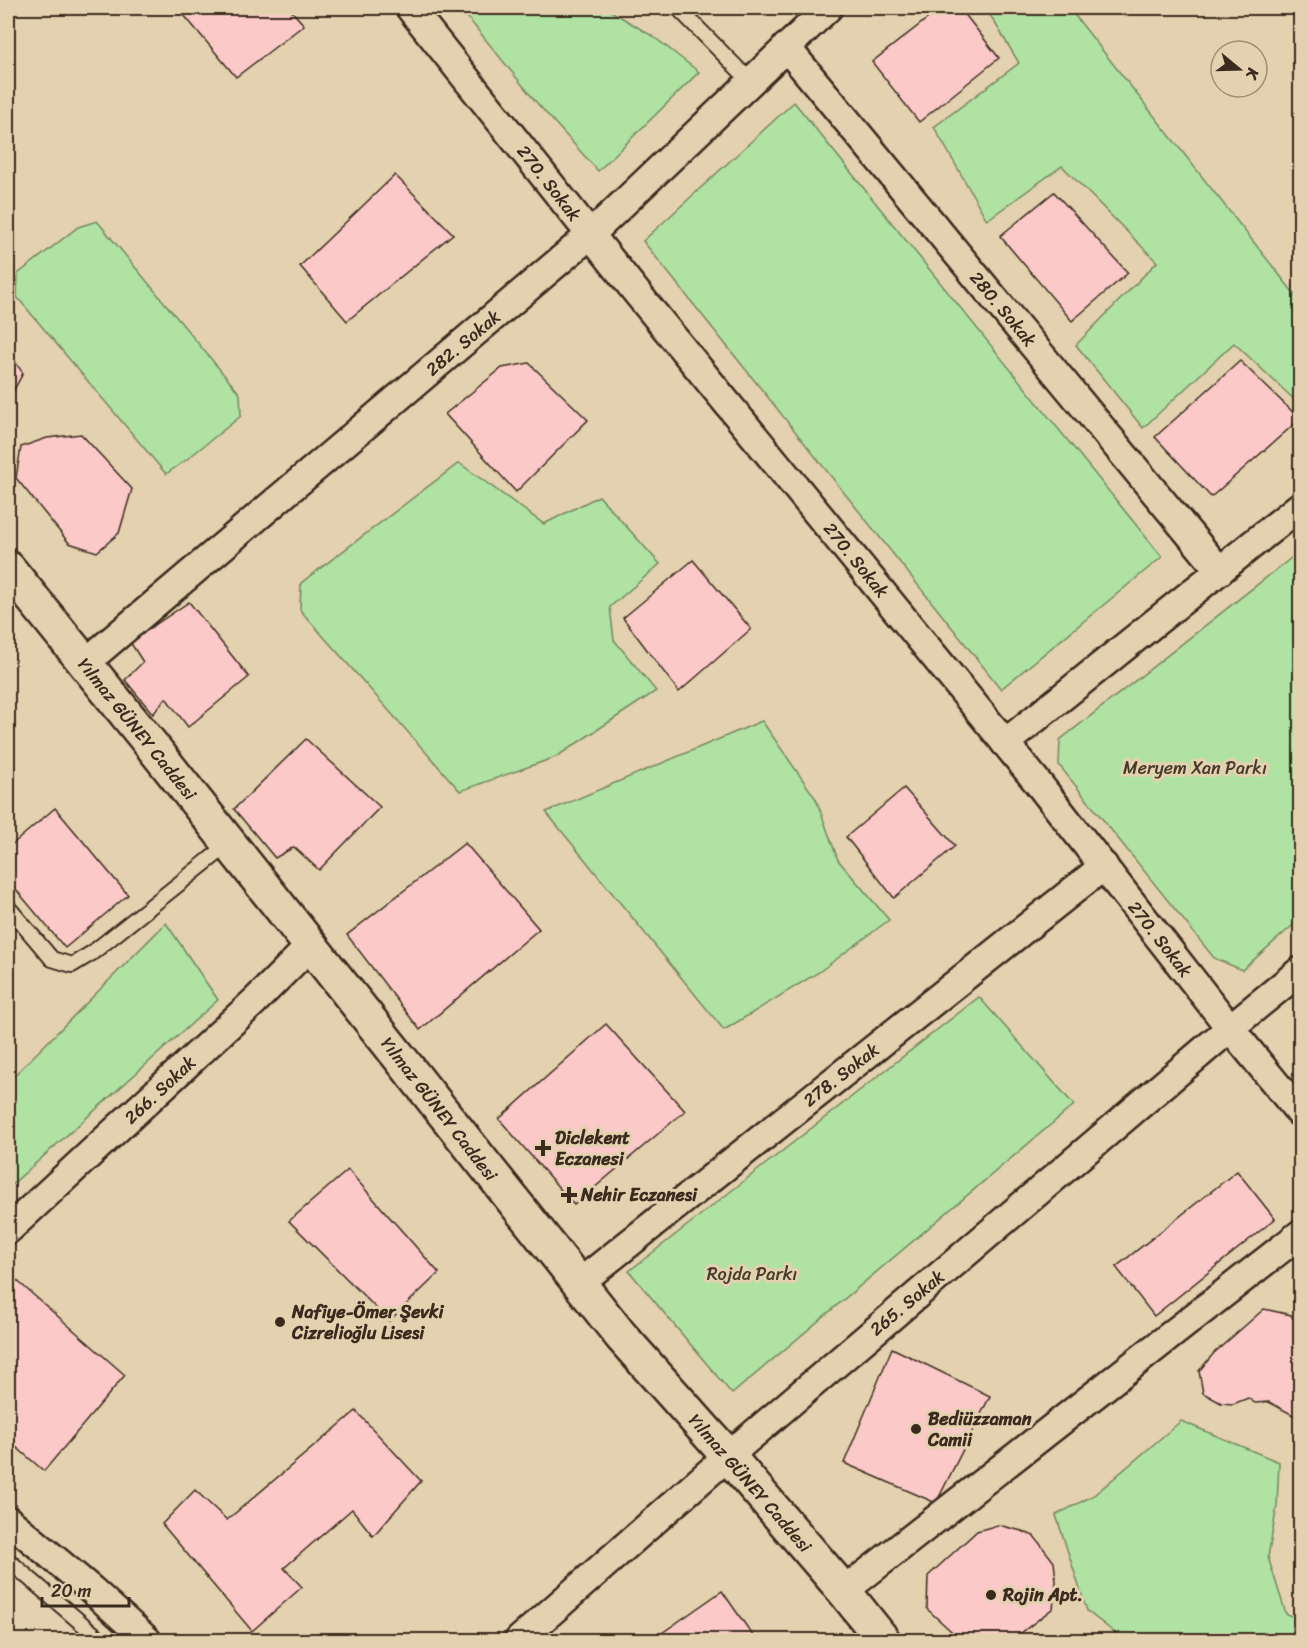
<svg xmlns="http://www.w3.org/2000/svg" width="1308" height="1648" font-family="Sriracha,sans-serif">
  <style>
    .green { fill: #afe2a3; stroke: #758660; stroke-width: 1.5 }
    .building { fill: #fac9c8; stroke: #3b2a1e; stroke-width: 1.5 }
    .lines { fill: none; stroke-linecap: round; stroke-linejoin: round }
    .lane-casing { stroke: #3b2a1e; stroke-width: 18 }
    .street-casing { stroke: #3b2a1e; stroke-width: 32 }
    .secondary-casing { stroke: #3b2a1e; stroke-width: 38 }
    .lane { stroke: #e3d1af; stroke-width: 14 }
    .street { stroke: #e3d1af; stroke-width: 27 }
    .secondary { stroke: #e3d1af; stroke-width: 33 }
    .poi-dot { fill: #3b2a1e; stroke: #e3d1af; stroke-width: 2 }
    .labels { text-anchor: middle; stroke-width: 6; stroke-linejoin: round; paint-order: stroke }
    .street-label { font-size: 18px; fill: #3b2a1e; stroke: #e3d1af }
    .park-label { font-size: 18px; fill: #473c2b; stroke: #e3d1af }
    .poi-label { font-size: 18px; font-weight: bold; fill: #3b2a1e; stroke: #e3d1af; text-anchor: start }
  </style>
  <rect width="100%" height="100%" fill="#e3d1af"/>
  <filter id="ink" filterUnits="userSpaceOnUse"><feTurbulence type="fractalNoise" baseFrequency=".0167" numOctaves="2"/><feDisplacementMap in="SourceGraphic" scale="12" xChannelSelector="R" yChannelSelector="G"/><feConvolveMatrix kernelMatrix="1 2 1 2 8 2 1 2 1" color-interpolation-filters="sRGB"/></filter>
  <g filter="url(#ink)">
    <g class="green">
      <path d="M460 8H606L654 37 699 72 598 171 537 103Z"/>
      <path d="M986 8H1069L1300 301V405L1234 343 1143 428 1076 345 1157 262 1062 166 987 220 934 127 1019 63Z"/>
      <path d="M794 102 1162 557 1001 689 643 241Z"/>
      <path d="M97 221 240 394 241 416 186 460 166 474 17 297 18 274 78 227Z"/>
      <path d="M459 463 544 524 599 496 660 564 610 607 614 640 656 691 556 757 460 791 300 610 301 583Z"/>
      <path d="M1300 551V919L1242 970 1214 958 1059 765 1060 740Z"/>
      <path d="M762 721 816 799 838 860 889 920 819 972 724 1030 546 812Z"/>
      <path d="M166 923 218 1000 8 1188V1082Z"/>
      <path d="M979 997 1074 1105 732 1394 629 1271Z"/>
      <path d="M1181 1421 1279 1462 1277 1506 1268 1557 1286 1614 1300 1619V1640H1124L1087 1611 1056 1515 1094 1495Z"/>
    </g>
    <g class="building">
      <path d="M178 8H289L304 25 236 77Z"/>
      <path d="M941 8H960L999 58 919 122 872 62Z"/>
      <path d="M395 175 453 234 347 321 300 266Z"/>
      <path d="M1054 192 1128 273 1072 321 1000 236Z"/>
      <path d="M8 352 23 373 8 401Z"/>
      <path d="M1240 361 1300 419 1211 497 1155 437Z"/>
      <path d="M529 363 588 420 516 492 445 414 502 368Z"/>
      <path d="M81 434 132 489 119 533 97 552 69 543 16 478 21 447 47 438Z"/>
      <path d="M693 560 751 629 679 692 623 618Z"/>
      <path d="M189 602 249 677 188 727 166 698 153 714 125 680 143 662 130 642Z"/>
      <path d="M306 739 380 807 319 870 294 847 275 858 234 809Z"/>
      <path d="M904 788 955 846 894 898 846 837Z"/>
      <path d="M55 808 128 895 65 948 8 880V848Z"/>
      <path d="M465 843 539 929 420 1030 347 935Z"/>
      <path d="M606 1024 685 1111 574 1205 499 1119Z"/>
      <path d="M348 1170 439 1273 389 1321 289 1221Z"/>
      <path d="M1237 1171 1275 1219 1154 1316 1116 1267Z"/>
      <path d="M14 1278 125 1375 44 1471 8 1440V1285Z"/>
      <path d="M1264 1309 1291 1315 1300 1329V1414L1293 1415 1269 1402 1255 1403 1248 1398 1233 1404 1221 1403 1203 1393 1199 1371 1214 1353Z"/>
      <path d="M892 1348 990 1396 936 1503 844 1463Z"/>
      <path d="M356 1411 421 1481 373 1536 352 1509 284 1568 302 1587 252 1631 162 1524 195 1490 227 1520Z"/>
      <path d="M998 1525 1022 1531 1034 1536 1054 1562 1056 1581 1053 1608 1012 1640H961L927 1609 928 1576 977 1531Z"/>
      <path d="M722 1591 756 1640H652Z"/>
    </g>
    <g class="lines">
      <defs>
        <g id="lane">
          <path d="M678 8 751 82"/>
          <path d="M8 907 52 959 72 965 92 953 229 844"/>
          <path d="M8 1560 101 1640"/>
        </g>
        <g id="street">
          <path d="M410 8 637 293 1038 783 1230 1028 1300 1113"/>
          <path d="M786 47 1220 571"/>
          <path d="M85 663 590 235 828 8"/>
          <path d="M1005 743 1300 506"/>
          <path d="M8 1230 255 1001 310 946"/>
          <path d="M578 1284 1104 866"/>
          <path d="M8 1520 92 1590 147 1640"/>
          <path d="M844 1591 1300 1234"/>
          <path d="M519 1640 728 1456 1230 1028 1300 971"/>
        </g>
        <path id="secondary" d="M8 568 152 746 621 1336 728 1456 844 1591 883 1640"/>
      </defs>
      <use href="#lane" class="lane-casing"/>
      <use href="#street" class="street-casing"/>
      <use href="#secondary" class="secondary-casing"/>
      <use href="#lane" class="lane"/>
      <use href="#street" class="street"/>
      <use href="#secondary" class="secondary"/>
    </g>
  </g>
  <g class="poi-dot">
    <path d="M540 1139h6v6h6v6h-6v6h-6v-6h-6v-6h6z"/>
    <path d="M566 1186h6v6h6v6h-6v6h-6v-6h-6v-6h6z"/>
    <circle cx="280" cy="1322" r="6"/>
    <circle cx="916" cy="1429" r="6"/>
    <circle cx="991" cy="1595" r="6"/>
  </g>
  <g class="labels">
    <g class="street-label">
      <text transform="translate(549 183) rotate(52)" y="6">270. Sokak</text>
      <text transform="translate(1003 309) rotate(50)" y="6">280. Sokak</text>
      <text transform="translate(463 343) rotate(-40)" y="6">282. Sokak</text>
      <text transform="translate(856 560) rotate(51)" y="6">270. Sokak</text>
      <text transform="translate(137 729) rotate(51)" y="6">Yılmaz GÜNEY Caddesi</text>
      <text transform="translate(1160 939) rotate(52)" y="6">270. Sokak</text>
      <text transform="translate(841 1075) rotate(-38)" y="6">278. Sokak</text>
      <text transform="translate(160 1090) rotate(-43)" y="6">266. Sokak</text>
      <text transform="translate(439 1109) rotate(52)" y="6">Yılmaz GÜNEY Caddesi</text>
      <text transform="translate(907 1303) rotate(-40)" y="6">265. Sokak</text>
      <text transform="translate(750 1483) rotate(49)" y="6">Yılmaz GÜNEY Caddesi</text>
    </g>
    <g class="park-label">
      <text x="1195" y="774">Meryem Xan Parkı</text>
      <text x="752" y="1280">Rojda Parkı</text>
    </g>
    <g class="poi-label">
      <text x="555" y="1144">Diclekent<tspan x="555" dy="21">Eczanesi</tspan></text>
      <text x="581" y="1201">Nehir Eczanesi</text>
      <text x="292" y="1318">Nafiye-Ömer Şevki<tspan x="292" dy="21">Cizrelioğlu Lisesi</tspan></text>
      <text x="928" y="1425">Bediüzzaman<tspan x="928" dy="21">Camii</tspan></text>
      <text x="1003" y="1601">Rojin Apt.</text>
    </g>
  </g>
  <rect width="1308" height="1648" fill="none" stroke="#e3d1af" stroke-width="30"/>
  <rect x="15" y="15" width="1278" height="1618" fill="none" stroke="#3b2a1e" stroke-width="2" filter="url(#ink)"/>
  <g transform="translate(1239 69) rotate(109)"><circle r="28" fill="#e3d1af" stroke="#a08e75" stroke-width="1.5"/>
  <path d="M0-4.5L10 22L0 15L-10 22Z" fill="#3b2a1e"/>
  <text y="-9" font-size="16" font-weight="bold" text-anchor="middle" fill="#3b2a1e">K</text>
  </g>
  <path d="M42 1597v9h87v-9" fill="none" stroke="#3b2a1e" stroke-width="3"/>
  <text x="51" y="1597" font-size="18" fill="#3b2a1e" stroke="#e3d1af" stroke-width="4.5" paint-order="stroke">20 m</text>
</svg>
